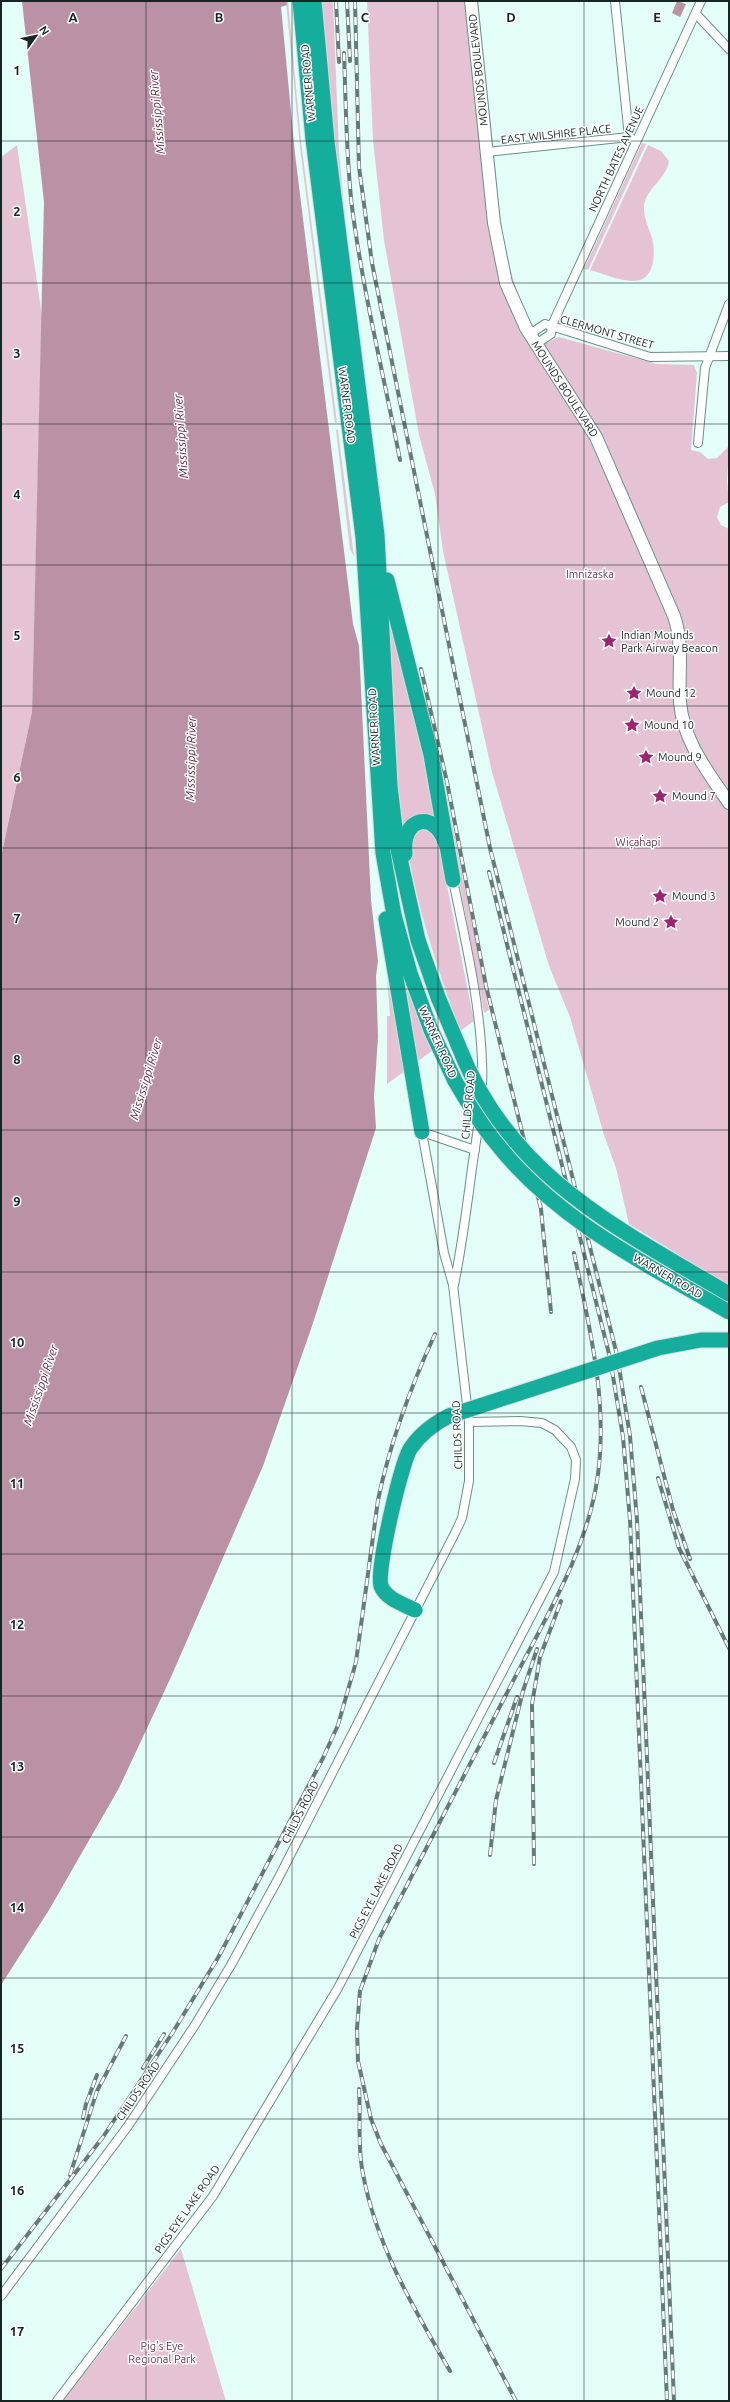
<svg xmlns="http://www.w3.org/2000/svg" width="730" height="2402" font-family="Ubuntu,sans-serif">
  <style>
    .green { fill: #e6c3d4 }
    .water { fill: #bb91a6 }
    .lines { fill: none; stroke-linecap: round; stroke-linejoin: round }
    .street-casing { stroke: #68918a; stroke-width: 10 }
    .secondary-casing { stroke: #68918a; stroke-width: 14 }
    .highway-casing { stroke: #dadcdc; stroke-width: 17 }
    .street { stroke: #fff; stroke-width: 8 }
    .secondary { stroke: #fff; stroke-width: 12 }
    .highway { stroke: #15ae9d; stroke-width: 15 }
    .rail-casing { stroke: #667a77; stroke-width: 4 }
    .rail { stroke: #fff; stroke-width: 2.5; stroke-dasharray: 8; stroke-linecap: butt }
    .highway-bridge-casing { stroke: #dadcdc; stroke-width: 17; stroke-linecap: butt }
    .highway-bridge { stroke: #15ae9d; stroke-width: 15 }
    .grid { fill: none; stroke: #162623; stroke-width: 1; stroke-opacity: 0.55 }
    .labels { text-anchor: middle; stroke-width: 3; stroke-linejoin: round; paint-order: stroke }
    .street-label { font-size: 11px; fill: #162623; stroke: #fff }
    .park-label { font-size: 11px; fill: #6d3655; stroke: #fff }
    .poi-label { font-size: 11px; fill: #162623; stroke: #fff; text-anchor: start }
    .water-label { font-size: 12px; font-style: italic; fill: #602a49; stroke: #fff }
    .grid-label { font-size: 13px; text-anchor: middle; font-weight: bold; fill: #162623; stroke: #fff; stroke-width: 3; stroke-linejoin: round; paint-order: stroke }
  </style>
  <rect width="100%" height="100%" fill="#e3fdf8"/>
  <g class="green">
    <path d="M286 1H288L301 141 337 423H335L300 147Z"/>
    <path d="M292 1H294L351 482 357 549 305 140Z"/>
    <path d="M320 1 333 2 339 151 348 251 339 200Z"/>
    <path d="M367 1H478C483 49 488 98 493 146 501 222 501 277 544 344L559 337 657 364 694 365 697 373 691 450 700 452 708 459 717 458 729 446 727 481 729 502 720 507 717 517 721 525 729 529V1286L629 1224 616 1168 604 1135 570 1017 549 966 492 772 443 551 435 494 419 435 384 240 373 140Z"/>
    <path d="M642 143 646 144 588 270 584 269Z"/>
    <path d="M17 145 42 316 32 712 1 857V157Z"/>
    <path d="M648 145 661 151 669 161C666 180 646 188 644 206 643 217 649 228 652 238 656 254 655 282 632 281 618 280 604 274 590 270Z"/>
    <path d="M336 430H338L354 557 350 549Z"/>
    <path d="M391 616 440 822 403 823 397 789 387 617Z"/>
    <path d="M439 757 489 1010 484 1013 438 769Z"/>
    <path d="M418 829H428L438 840 474 1021 460 1031C438 970 417 909 407 845Z"/>
    <path d="M395 948 410 995 433 1050 414 1064Z"/>
    <path d="M387 979 405 1071 387 1084V1016H390Z"/>
    <path d="M181 2249 226 2401H63Z"/>
  </g>
  <g class="water">
    <path d="M22 1H286L287 5 281 7 295 154 353 624 359 646 371 900 378 961 376 976 378 1037 374 1097 376 1128 311 1329 263 1466 171 1677 119 1788 49 1910 1 1985V857L32 712 44 202Z"/>
    <path d="M677 1 686 4 680 17 672 13Z"/>
  </g>
  <g class="lines">
    <defs>
      <g id="street">
        <path d="M615 1 629 137 636 141"/>
        <path d="M696 14 729 49"/>
        <path d="M487 152 629 137"/>
        <path d="M530 334 545 324 650 357 729 356"/>
        <path d="M536 344 551 334 552 325 701 1"/>
        <path d="M698 443 705 368 729 304"/>
        <path d="M453 880C465 940 480 1001 482 1062 484 1097 477 1133 472 1168 467 1207 462 1246 454 1285"/>
        <path d="M1 2296 128 2126 195 2025 231 1965 278 1879 456 1531 462 1518 469 1481V1422L453 1285 444 1253 422 1132 475 1150"/>
        <path d="M57 2401 213 2196 338 1988 554 1572 575 1479 576 1460 571 1447 555 1430 542 1423 520 1421 469 1422"/>
      </g>
      <path id="secondary" d="M471 1 494 223 506 283 526 328 596 437 674 616C684 645 678 672 680 702 683 741 708 772 729 803"/>
      <g id="highway">
        <path d="M300 1 313 139 363 537 383 853 394 915 410 973 431 1030 455 1081"/>
        <path d="M314 1 327 141 377 535 390 786 397 845 418 940 438 997 459 1047"/>
        <path d="M387 580 431 755 453 880"/>
        <path d="M405 854C401 817 434 810 445 842"/>
        <path d="M386 919 422 1132"/>
        <path d="M415 1610C403 1604 386 1599 381 1586 376 1570 401 1465 410 1449 420 1434 433 1424 449 1416"/>
      </g>
    </defs>
    <use href="#street" class="street-casing"/>
    <use href="#secondary" class="secondary-casing"/>
    <use href="#highway" class="highway-casing"/>
    <use href="#street" class="street"/>
    <use href="#secondary" class="secondary"/>
    <use href="#highway" class="highway"/>
    <defs>
      <g id="rail">
        <path d="M336 1 339 62"/>
        <path d="M347 1 350 61"/>
        <path d="M355 1 359 167 372 263 490 848 617 1355 630 1436 637 1520 674 2401"/>
        <path d="M344 53C346 104 346 156 352 207 363 292 384 376 400 460"/>
        <path d="M421 669 447 782 486 986 541 1209 551 1312"/>
        <path d="M489 872 610 1358 623 1437 630 1520 667 2401"/>
        <path d="M641 1387 673 1510 690 1559"/>
        <path d="M658 1478 679 1548 729 1648"/>
        <path d="M494 1763 517 1697"/>
        <path d="M490 1855 496 1800 523 1691 537 1649"/>
        <path d="M534 1864 532 1704 540 1657 561 1601"/>
        <path d="M143 2068 164 2034"/>
        <path d="M359 2089C361 2118 357 2146 363 2174 376 2245 414 2309 450 2371"/>
        <path d="M83 2118 86 2104 97 2075"/>
        <path d="M70 2175 97 2091 126 2036"/>
        <path d="M1 2269 103 2137 173 2032 219 1956 323 1758 338 1725 356 1662 378 1500C390 1443 411 1386 435 1334"/>
        <path d="M516 2401 381 2144 371 2119 358 2061 357 2028 360 1991 379 1939C422 1856 466 1772 509 1689 544 1620 588 1551 598 1474 608 1400 589 1325 574 1253"/>
      </g>
    </defs>
    <use href="#rail" class="rail-casing"/>
    <use href="#rail" class="rail"/>
    <defs>
      <g id="highway-bridge">
        <path d="M459 1047C509 1176 617 1228 729 1294"/>
        <path d="M455 1081C468 1103 481 1125 497 1144 558 1221 646 1264 729 1312"/>
        <path d="M449 1416 658 1348 701 1340H729"/>
      </g>
    </defs>
    <use href="#highway-bridge" class="highway-bridge-casing"/>
    <use href="#highway-bridge" class="highway-bridge"/>
  </g>
  <path class="grid" d="M146 1V2401M292 1V2401M438 1V2401M584 1V2401M1 141H729M1 283H729M1 424H729M1 565H729M1 706H729M1 848H729M1 989H729M1 1130H729M1 1272H729M1 1413H729M1 1554H729M1 1696H729M1 1837H729M1 1978H729M1 2119H729M1 2261H729"/>
  <defs>
    <symbol id="sight-bare" viewBox="-9 -9 18 18"><path d="M0-6L1.8-2.2L6-1.7L2.9 1.2L3.7 5.4L0 3.3L-3.7 5.4L-2.9 1.2L-6-1.7L-1.8-2.2Z" fill="#a02072" stroke="#fff" stroke-width="2.5" paint-order="stroke"/></symbol>
  </defs>
  <g fill-rule="evenodd">
    <use href="#sight-bare" x="598" y="630" width="22" height="22"/>
    <use href="#sight-bare" x="623" y="682" width="22" height="22"/>
    <use href="#sight-bare" x="621" y="714" width="22" height="22"/>
    <use href="#sight-bare" x="635" y="746" width="22" height="22"/>
    <use href="#sight-bare" x="649" y="785" width="22" height="22"/>
    <use href="#sight-bare" x="649" y="885" width="22" height="22"/>
    <use href="#sight-bare" x="660" y="911" width="22" height="22"/>
  </g>
  <g class="labels">
    <g class="street-label">
      <text transform="translate(478 70) rotate(-96)" y="4">MOUNDS BOULEVARD</text>
      <text transform="translate(308 83) rotate(-95)" y="4">WARNER ROAD</text>
      <text transform="translate(556 134) rotate(-6)" y="4">EAST WILSHIRE PLACE</text>
      <text transform="translate(616 159) rotate(-65)" y="4">NORTH BATES AVENUE</text>
      <text transform="translate(607 332) rotate(16)" y="4">CLERMONT STREET</text>
      <text transform="translate(565 389) rotate(57)" y="4">MOUNDS BOULEVARD</text>
      <text transform="translate(347 405) rotate(83)" y="4">WARNER ROAD</text>
      <text transform="translate(374 727) rotate(-93)" y="4">WARNER ROAD</text>
      <text transform="translate(438 1042) rotate(66)" y="4">WARNER ROAD</text>
      <text transform="translate(468 1105) rotate(-85)" y="4">CHILDS ROAD</text>
      <text transform="translate(668 1276) rotate(30)" y="4">WARNER ROAD</text>
      <text transform="translate(457 1435) rotate(-92)" y="4">CHILDS ROAD</text>
      <text transform="translate(300 1812) rotate(-63)" y="4">CHILDS ROAD</text>
      <text transform="translate(376 1891) rotate(-63)" y="4">PIGS EYE LAKE ROAD</text>
      <text transform="translate(138 2091) rotate(-56)" y="4">CHILDS ROAD</text>
      <text transform="translate(187 2209) rotate(-55)" y="4">PIGS EYE LAKE ROAD</text>
    </g>
    <g class="park-label">
      <text x="590" y="578">Imniżaska</text>
      <text x="638" y="846">Wic̣aḣapi</text>
      <text x="162" y="2350">Pig's Eye<tspan x="162" dy="13">Regional Park</tspan></text>
    </g>
    <g class="poi-label">
      <text x="621" y="639">Indian Mounds<tspan x="621" dy="13">Park Airway Beacon</tspan></text>
      <text x="646" y="697">Mound 12</text>
      <text x="644" y="729">Mound 10</text>
      <text x="658" y="761">Mound 9</text>
      <text x="672" y="800">Mound 7</text>
      <text x="672" y="900">Mound 3</text>
      <text x="659" y="926" text-anchor="end">Mound 2</text>
    </g>
    <g class="water-label">
      <text transform="translate(157 112) rotate(-95)" y="4">Mississippi River</text>
      <text transform="translate(181 436) rotate(-94)" y="4">Mississippi River</text>
      <text transform="translate(191 759) rotate(-89)" y="4">Mississippi River</text>
      <text transform="translate(146 1079) rotate(-73)" y="4">Mississippi River</text>
      <text transform="translate(41 1385) rotate(-71)" y="4">Mississippi River</text>
    </g>
  </g>
  <g class="grid-label">
    <text x="73" y="22">A</text>
    <text x="219" y="22">B</text>
    <text x="365" y="22">C</text>
    <text x="511" y="22">D</text>
    <text x="657" y="22">E</text>
    <text x="17" y="75">1</text>
    <text x="17" y="216">2</text>
    <text x="17" y="358">3</text>
    <text x="17" y="499">4</text>
    <text x="17" y="640">5</text>
    <text x="17" y="782">6</text>
    <text x="17" y="923">7</text>
    <text x="17" y="1064">8</text>
    <text x="17" y="1206">9</text>
    <text x="17" y="1347">10</text>
    <text x="17" y="1488">11</text>
    <text x="17" y="1629">12</text>
    <text x="17" y="1771">13</text>
    <text x="17" y="1912">14</text>
    <text x="17" y="2053">15</text>
    <text x="17" y="2195">16</text>
    <text x="17" y="2336">17</text>
  </g>
  <rect width="730" height="2402" fill="none" stroke="#162623" stroke-width="4"/>
  <g transform="translate(36 36) rotate(57)" stroke="#ffffff" stroke-width="3" paint-order="stroke">
  <path d="M0-3L7 15L0 10L-7 15Z" fill="#162623"/>
  <text y="-6" font-size="11" font-weight="bold" text-anchor="middle" fill="#162623">N</text>
  </g>
</svg>
